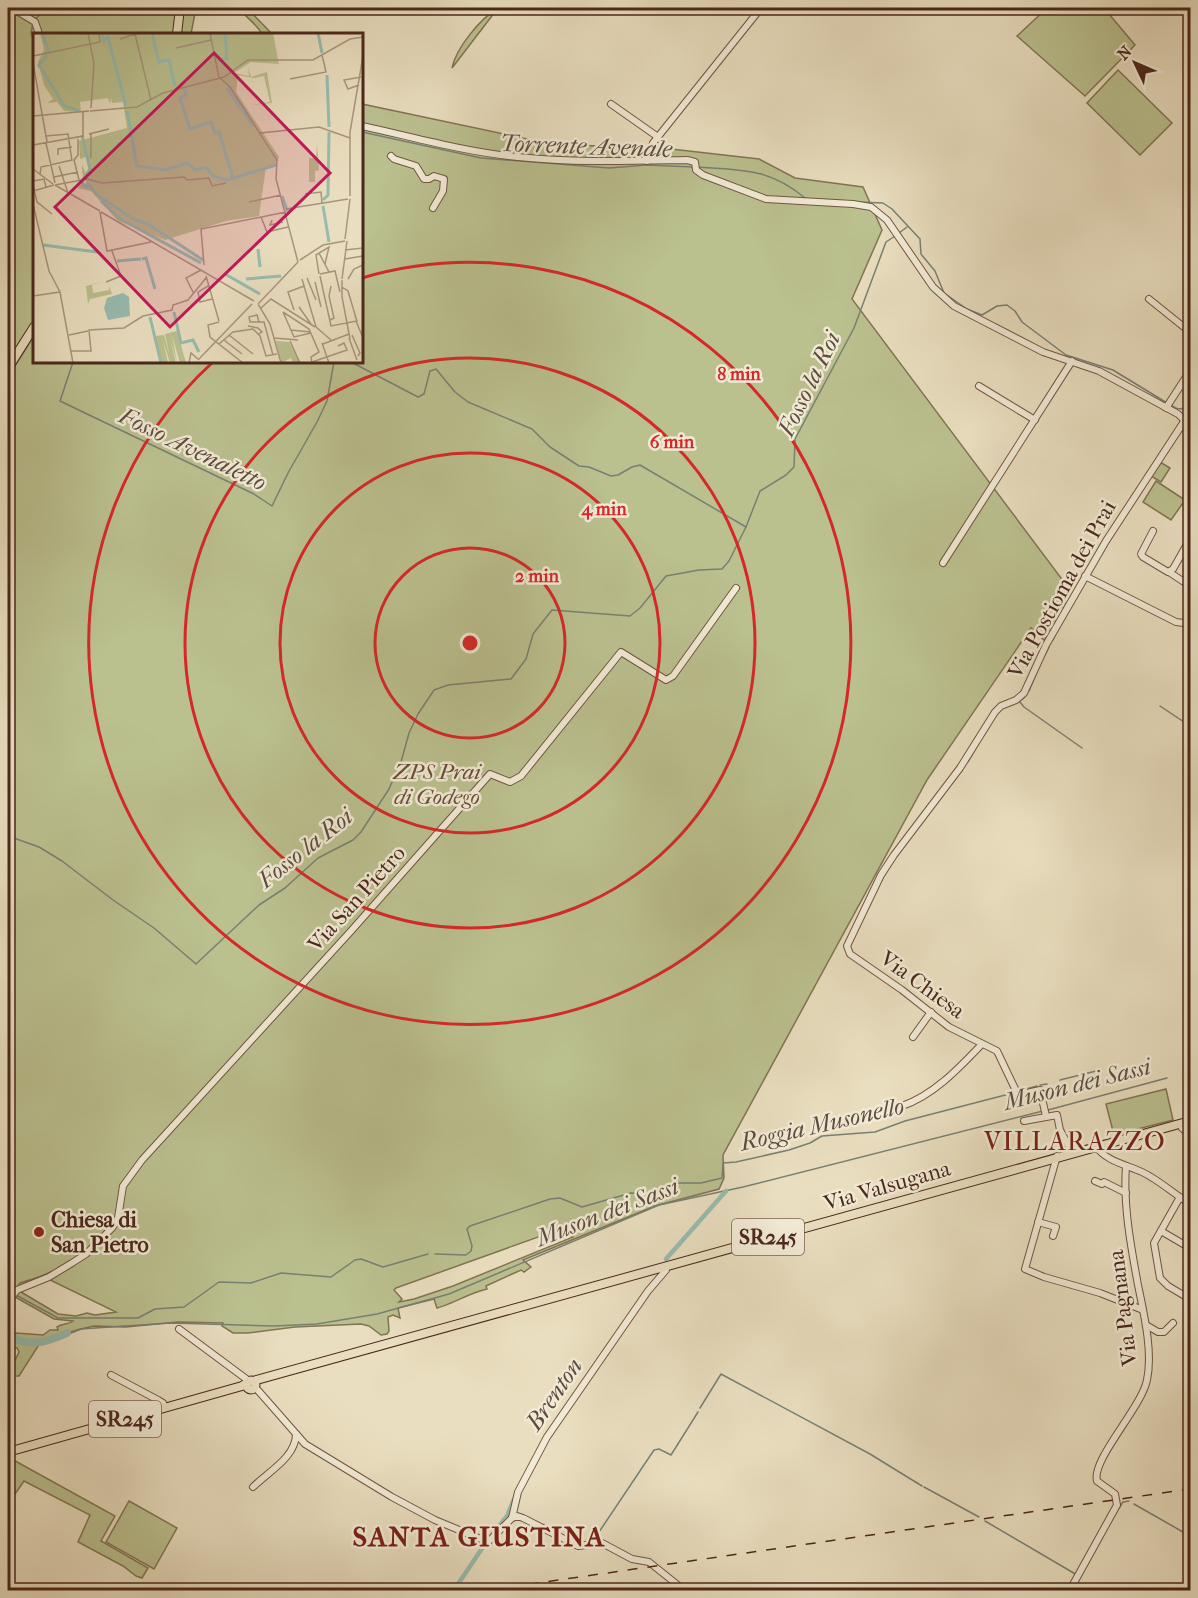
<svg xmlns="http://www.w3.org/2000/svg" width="1198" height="1598" font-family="'IM FELL French Canon',serif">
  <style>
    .green { fill: #bbc08f; stroke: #827454; stroke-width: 1.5; fill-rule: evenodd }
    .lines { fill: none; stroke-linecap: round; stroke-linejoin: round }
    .stream { stroke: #788074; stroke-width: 1.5 }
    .canal { stroke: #97bcb0; stroke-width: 4.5 }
    .river { stroke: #97bcb0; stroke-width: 8 }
    .minor-casing { stroke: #725543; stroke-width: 8 }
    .major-casing { stroke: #4a271a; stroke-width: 10 }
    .minor { stroke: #f1ead5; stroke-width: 6 }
    .major { stroke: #e9debf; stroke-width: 8 }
    .rail { stroke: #4a271a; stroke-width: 1.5; stroke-dasharray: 10 10; stroke-linecap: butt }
    .ring { fill: none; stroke: #d62828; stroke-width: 3 }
    .poi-dot { fill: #8f2418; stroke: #f1ead5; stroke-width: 2 }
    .labels { text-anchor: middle; stroke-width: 5; stroke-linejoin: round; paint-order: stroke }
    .shield { fill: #f1ead5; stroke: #7c6252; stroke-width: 1.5 }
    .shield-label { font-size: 21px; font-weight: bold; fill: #4a271a }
    .street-label { font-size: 22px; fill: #4a271a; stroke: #f1ead5 }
    .park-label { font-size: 22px; font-style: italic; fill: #664d37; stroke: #f1ead5 }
    .poi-label { font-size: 22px; font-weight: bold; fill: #4a271a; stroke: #f1ead5; text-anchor: start }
    .water-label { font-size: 24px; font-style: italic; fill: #5d4c40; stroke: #f1ead5 }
    .quarter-label { font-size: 26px; letter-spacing: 1.5px; fill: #7a1f14; stroke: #f1ead5 }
    .district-label { font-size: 28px; font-weight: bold; letter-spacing: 1.5px; fill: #7a1f14; stroke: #f1ead5 }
    .inset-river { fill: none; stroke: #97bcb0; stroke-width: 3 }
    .inset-road { fill: none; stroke: #a9957d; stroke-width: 1.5 }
    .view { fill: #c2185b; fill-opacity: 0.15; stroke: #c2185b; stroke-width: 3 }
    .inset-edge { fill: none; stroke: #4a271a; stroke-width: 3 }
    .centre { fill: #d62828; stroke: #f1ead5; stroke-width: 3 }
    .ring-label { font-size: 18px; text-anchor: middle; font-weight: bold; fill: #d62828; stroke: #f1ead5; stroke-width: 5; stroke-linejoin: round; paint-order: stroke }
  </style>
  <rect width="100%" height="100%" fill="#e9debf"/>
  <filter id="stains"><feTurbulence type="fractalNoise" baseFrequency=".00333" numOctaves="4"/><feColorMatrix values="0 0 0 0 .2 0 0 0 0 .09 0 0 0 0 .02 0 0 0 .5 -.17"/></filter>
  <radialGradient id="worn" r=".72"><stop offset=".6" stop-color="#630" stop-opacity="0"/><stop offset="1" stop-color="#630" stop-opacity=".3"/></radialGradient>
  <g class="green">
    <path d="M8 8H201H196L191 34H34V362H362V104L551 144 671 149 759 159 795 178 863 187 882 230 852 299 1064 582 1054 596 1067 605 1049 636 1044 640 1031 628 927 780 723 1155 724 1178 719 1189 655 1206 523 1260 531 1267 524 1272 521 1270 486 1286 487 1289C469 1293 455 1303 437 1308L434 1299 398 1308 400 1318 393 1315 388 1317 389 1331 387 1334 381 1335 369 1326 361 1324 295 1327 248 1333H233L222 1326 223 1323 177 1322 126 1327 94 1326 81 1329 46 1343H40L19 1376H11L9 1373 19 1352 17 1348 8 1346 16 1333 43 1335 50 1330H58L57 1327C62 1323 68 1325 73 1321L54 1319 8 1293ZM580 1222 582 1224 571 1234 573 1237 453 1286 414 1299 399 1302 402 1299 394 1290 396 1288ZM42 1276 116 1312 95 1315 87 1313 76 1316 58 1314 21 1292 25 1288 16 1289 20 1283Z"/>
    <path d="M239 8H247L272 34H262C256 23 246 18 239 8Z"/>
    <path d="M498 8 452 68C456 48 480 19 498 8Z"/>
    <path d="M1047 8H1104L1135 45 1085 96 1017 36Z"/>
    <path d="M1118 70 1172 123 1140 155 1087 103Z"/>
    <path d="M1160 462 1170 468 1161 482 1151 476Z"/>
    <path d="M1156 481 1185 500 1171 520 1143 502Z"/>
    <path d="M1166 1089 1173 1120 1114 1135 1106 1104Z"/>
    <path d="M8 1457 115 1516 101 1541 148 1568 142 1578 136 1576 123 1566 78 1542 90 1515 24 1481 8 1504Z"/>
    <path d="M129 1501 177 1528 154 1569 106 1542Z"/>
  </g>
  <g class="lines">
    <g class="stream">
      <path d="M1182 8 1190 17"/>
      <path d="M35 19 48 8"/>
      <path d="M33 23 31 33 34 42"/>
      <path d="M362 132 481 158 609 168 647 165 693 167"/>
      <path d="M698 167C742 170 769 168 805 198"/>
      <path d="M858 202 883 203 892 209 920 239 921 254 935 271 944 293 967 309 982 315 997 306 1007 305 1015 311 1022 322 1066 355 1113 370 1167 403"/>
      <path d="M899 233 907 227"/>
      <path d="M73 362 60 401 254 494 272 506 288 473 317 422 327 401 334 362"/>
      <path d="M351 362 418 397 424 394 430 371 436 369 455 392 468 402 532 429 550 447 579 466 589 467 611 476 618 475 632 467 640 465 746 527"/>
      <path d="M8 377 34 336"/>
      <path d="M1171 405C1179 411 1184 410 1190 402"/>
      <path d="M1053 640 1056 633"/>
      <path d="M1045 655 1049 647"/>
      <path d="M1029 691 1039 667"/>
      <path d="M1019 702 1025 697"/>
      <path d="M1020 702 1024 707 1082 748"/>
      <path d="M1160 706 1190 726"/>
      <path d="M968 762 984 734"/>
      <path d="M8 836 39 847 62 861 113 900 154 928 196 964 259 905 285 888 318 858 353 840 361 832 389 789 401 762 409 733 418 714 434 690 448 685 511 679 526 659 533 634 552 610 630 616 640 608 666 576 699 570 722 569 729 561 746 527 760 491 786 475 794 467 795 439 854 328 886 242 895 236"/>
      <path d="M1060 1080 1100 1070"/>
      <path d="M1040 1085 1047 1084"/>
      <path d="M1019 1091 1037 1086"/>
      <path d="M1048 1110 1167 1078"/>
      <path d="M435 1254 466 1255 471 1251 472 1246 467 1229 470 1226 550 1199 560 1198 582 1207 631 1193 654 1195 678 1183H701L722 1178 723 1163 736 1162 789 1150 810 1143 822 1136 875 1132 905 1121 1013 1093"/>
      <path d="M18 1286 53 1271"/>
      <path d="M16 1295 58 1318H138L155 1309 184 1307 219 1282 251 1283 281 1273 331 1277 355 1260 361 1259 383 1267 428 1254"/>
      <path d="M67 1333 80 1329 171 1323 274 1326 317 1324 377 1314 449 1294 659 1205 743 1187 1043 1111"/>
      <path d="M700 1408 721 1374 870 1454 922 1486"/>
      <path d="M924 1487 979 1517"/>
      <path d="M1134 1504 1190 1536"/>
      <path d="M1119 1508 1123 1502 1129 1501"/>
      <path d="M985 1521 1077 1575"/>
      <path d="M593 1541 654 1450 659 1449 671 1455 698 1412"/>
    </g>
    <g class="canal">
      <path d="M666 1259 726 1191"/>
      <path d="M492 1535 507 1516 514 1499"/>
      <path d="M458 1584 483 1547"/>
    </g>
    <path class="river" d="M8 1336C29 1347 46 1343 67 1333"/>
    <defs>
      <g id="minor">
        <path d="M12 8 35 22 39 34"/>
        <path d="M611 104 658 137"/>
        <path d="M362 126C413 137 465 152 518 157 574 163 631 161 687 160L695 162 696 170 703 175 766 199 853 204 871 207 887 220 933 287 954 306 1043 352 1099 371 1178 414 1190 426"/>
        <path d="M391 156 394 159 416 166 424 179H429L434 176 444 179 443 191 433 208"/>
        <path d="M647 161 653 143 761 8"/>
        <path d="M1188 232 1190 228"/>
        <path d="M1149 299 1190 332"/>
        <path d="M979 386 1035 420"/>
        <path d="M1166 408 1190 371"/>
        <path d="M1153 531 1141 554 1143 557 1168 572 1173 569 1190 539"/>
        <path d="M943 563 1072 361"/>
        <path d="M1169 572 1184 582"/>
        <path d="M1085 576 1176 622 1184 623 1190 620"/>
        <path d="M913 1037 931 1012"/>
        <path d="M902 1106C934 1095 959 1068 982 1044"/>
        <path d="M1046 1116 1040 1090 1018 1095 997 1051 949 1027 902 990 850 954 847 946 881 875 894 855 960 768 995 712 1001 706 1016 700 1024 693 1046 645 1106 541 1185 420"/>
        <path d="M1024 1121 1057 1115 1060 1130 1072 1152"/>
        <path d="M1181 1123 1182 1128 1190 1135"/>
        <path d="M1096 1146C1105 1161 1127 1165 1142 1172 1159 1180 1174 1194 1190 1204"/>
        <path d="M1057 1156 1025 1269 1044 1277 1100 1293 1143 1310"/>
        <path d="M1095 1181 1102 1184 1104 1182 1126 1193"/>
        <path d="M1180 1197 1154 1243 1160 1278 1168 1286 1190 1299"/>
        <path d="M1038 1222 1056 1227 1053 1236"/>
        <path d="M1161 1231 1190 1248"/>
        <path d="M8 1301 17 1290 49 1277 72 1263 86 1254 112 1228 118 1218 123 1186 142 1160 351 931 490 774 510 782 521 776 621 652 666 680 673 676 736 588"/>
        <path d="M1146 1325 1158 1332H1164L1173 1323"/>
        <path d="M179 1329 249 1381"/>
        <path d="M111 1375 158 1400 163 1403 165 1408"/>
        <path d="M255 1387 305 1444 392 1497 435 1520 488 1542 512 1518"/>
        <path d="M253 1487C268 1472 296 1457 296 1434"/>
        <path d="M512 1518 518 1492 547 1437 648 1291 666 1270 665 1266"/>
        <path d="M512 1518 517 1516 523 1518 578 1546 602 1543 632 1559 649 1562 684 1590"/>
        <path d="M1070 1590 1117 1505 1115 1494 1097 1481C1091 1460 1142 1407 1147 1380 1153 1352 1144 1314 1138 1285 1131 1247 1123 1205 1126 1166"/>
      </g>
      <g id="major">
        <path d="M177 34 180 8"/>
        <path d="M8 368 34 327"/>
        <circle cx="251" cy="1385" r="4.5"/>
        <path d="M253 1381 1190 1121"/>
        <path d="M8 1452 242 1386 247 1383"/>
      </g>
    </defs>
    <use href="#minor" class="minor-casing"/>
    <use href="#major" class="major-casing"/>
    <use href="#minor" class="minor"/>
    <use href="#major" class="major"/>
    <path class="rail" d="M489 1590 1190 1489"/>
  </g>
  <g class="ring">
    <circle cx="470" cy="643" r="95"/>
    <circle cx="470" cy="643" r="190"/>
    <circle cx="470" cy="643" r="285"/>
    <path d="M362 278A381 381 0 1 1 213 362"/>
  </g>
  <circle class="poi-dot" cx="39" cy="1232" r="6"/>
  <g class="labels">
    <g class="shield">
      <rect x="732" y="1219" width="72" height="36" rx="4.5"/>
      <rect x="89" y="1401" width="72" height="36" rx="4.5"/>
    </g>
    <g class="shield-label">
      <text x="768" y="1244">SR245</text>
      <text x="125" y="1426">SR245</text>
    </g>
    <g class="street-label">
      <text transform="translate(1061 589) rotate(-61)" y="8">Via Postioma dei Prai</text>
      <text transform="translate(356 898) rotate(-48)" y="8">Via San Pietro</text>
      <text transform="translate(923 984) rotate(36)" y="8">Via Chiesa</text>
      <text transform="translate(887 1185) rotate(-16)" y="8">Via Valsugana</text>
      <text transform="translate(1122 1308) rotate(-97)" y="8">Via Pagnana</text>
    </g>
    <g class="park-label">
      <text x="437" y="779">ZPS Prai<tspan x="437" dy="25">di Godego</tspan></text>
    </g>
    <g class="poi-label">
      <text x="51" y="1227">Chiesa di<tspan x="51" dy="25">San Pietro</tspan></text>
    </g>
    <g class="water-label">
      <text transform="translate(586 146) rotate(2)" y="8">Torrente Avenale</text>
      <text transform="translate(809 384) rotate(-64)" y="8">Fosso la Roi</text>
      <text transform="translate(193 449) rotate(26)" y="8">Fosso Avenaletto</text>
      <text transform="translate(305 848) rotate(-38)" y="8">Fosso la Roi</text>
      <text transform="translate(1077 1084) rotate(-14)" y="8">Muson dei Sassi</text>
      <text transform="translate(822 1124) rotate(-13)" y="8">Roggia Musonello</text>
      <text transform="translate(607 1212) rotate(-21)" y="8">Muson dei Sassi</text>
      <text transform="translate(554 1394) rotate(-56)" y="8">Brenton</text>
    </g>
    <g class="quarter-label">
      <text x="1075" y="1150">VILLARAZZO</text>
    </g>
    <g class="district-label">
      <text x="479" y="1546">SANTA GIUSTINA</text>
    </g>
  </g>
  <g transform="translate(33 33)">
    <rect width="330" height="330" fill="#e9debf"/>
    <path d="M7 0H240L246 31 218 29 201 40 216 43 215 34 218 44 234 39 239 70 218 72 237 69 231 43 221 45 205 42 203 59 246 124 243 131 233 134 226 183 193 188 132 207 85 188 58 158 45 155 49 150 55 154 49 139V132L53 141 56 138 53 124 47 126 46 108 94 95 90 69 79 70 78 64 77 71 75 65 47 69 48 79 31 78 24 69 14 70 20 66 11 52 5 29 11 17ZM284 110 286 137 282 138V149H276V125H283ZM73 248 59 251 60 260 76 257V253L79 261 57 266 55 271 53 253 37 257ZM144 298 153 330H147L139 302 144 330 136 302 143 330H137L130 308 135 330H129L122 303 131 302 137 324 132 301ZM243 308 256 309 267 330H260L258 325 248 330Z" fill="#bbc08f"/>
    <path d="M90 260 96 264 97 283 75 287 71 275 74 265Z" fill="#97bcb0"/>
    <path class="inset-river" d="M9 0 16 19M69 0 71 8 75 4 93 73M119 0 126 29 136 27 142 53M285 0 289 20M14 22 6 32 23 59M185 26H194L192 0M294 42 296 94M194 55 220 93M152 56 153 62 147 65 157 96 178 89 182 100 186 99 200 145M23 59 30 72 46 78M94 78 104 133 133 137 154 130 163 137 173 134 180 143 194 147 243 132M49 102 57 136 48 149 55 155M54 149 63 161 97 184M249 163 254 177H258M290 167 295 162 296 99M68 168 86 185 168 230M290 173 296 209M98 185 115 191 170 227M10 212 64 219M225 216 227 234M109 226 113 225 122 256M84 228 108 226M192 241 227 261M213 246 248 243M141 279 148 310 160 307 166 319M117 284 128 330"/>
    <path class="inset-road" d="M55 0 61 31 58 75M177 0 186 45M87 6 102 1 118 67M143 15 178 7M0 23 67 9 66 0M0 30 14 109M187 45 197 54 244 127 243 146 265 229M257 46 293 39 289 22M326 52 315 56 311 47 328 44M57 78 104 74 130 60 191 44 215 27H280L317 6 330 4M0 83 56 78M58 100V125M227 100 286 94 317 105M56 101 76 96M13 103 35 101 39 128M45 106V122L41 127 46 147M13 110 22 150M0 112 50 103V79M25 122V116L39 114M26 133 35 160M0 136 20 151M7 141 8 134 39 127M21 144 45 139M0 148 11 146 13 154M0 152 4 169 19 181M22 152 54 146 69 150 151 144 154 147 176 145 179 153 193 150M22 152 67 178M0 158 21 152M272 161 288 159 289 170M317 163V99L330 23M216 169 248 162M0 171 16 238 27 259 40 330M253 176 315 166M67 179 74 218 118 209M68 179 221 268M228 184 234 199 255 194M239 187 237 192 250 189M312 206 317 166M312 217 330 215M286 220 296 239M312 226 330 223M267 227 290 212 312 208M171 232 168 196 253 179M286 241 283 222 296 214 292 231M287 241 302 238 307 259M173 243 186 288M287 243 298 293 324 288 322 283M274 245 283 267M269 246 283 294M309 246 314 208M315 246 321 236 330 232M309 247V264L317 306M73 249 88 243 79 218M282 249 288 274M175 253 165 259 167 269 179 266M309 254 315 258 323 285M161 261 153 245 168 237M0 263 27 259M225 271 237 291 248 330M225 271 265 229M266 274 278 291M228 275 238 266 282 294M261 277 255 259 271 253M250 279 276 296 286 319 278 324 279 330M250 279 261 304 278 300M297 287 301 285 296 263 298 253M323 288 330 305M186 289 175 292 177 304 210 330M226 289 224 282 216 284 217 289H231L240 322M215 293 225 295 229 299 226 301M283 294 298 307M257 297 278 299M36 302 55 298M196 302 220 321M319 302 327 320 325 323M241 305 265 307M316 305 324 327M191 307 209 321M257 308 267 330M289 310 296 330M186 311 200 299 220 296 227 303 233 323 244 321M290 311 316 301M38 318H58L56 297 91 295 110 283 139 277 140 272 155 267 173 245M166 326 219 271M279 329 314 317 311 310 305 313M156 330 158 320 166 327"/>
    <path class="view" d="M181 20 297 140 137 294 22 174Z"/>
    <rect width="330" height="330" class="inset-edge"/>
  </g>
  <circle cx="470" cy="643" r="9" class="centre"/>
  <g class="ring-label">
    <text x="739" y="380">8 min</text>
    <text x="672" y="448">6 min</text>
    <text x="604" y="515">4 min</text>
    <text x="537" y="582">2 min</text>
  </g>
  <rect width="1198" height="1598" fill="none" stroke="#e9debf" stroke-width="30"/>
  <rect x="9" y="9" width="1180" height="1580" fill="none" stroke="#4a271a" stroke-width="3"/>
  <rect x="15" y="15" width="1168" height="1568" fill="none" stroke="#4a271a" stroke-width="1.5"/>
  <g transform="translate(1135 63) rotate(314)" stroke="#f1ead5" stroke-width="4.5" paint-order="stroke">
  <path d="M0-4.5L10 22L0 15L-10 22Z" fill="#4a271a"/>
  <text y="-9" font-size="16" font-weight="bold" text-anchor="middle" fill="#4a271a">N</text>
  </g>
  <rect width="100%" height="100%" filter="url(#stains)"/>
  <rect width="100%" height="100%" fill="url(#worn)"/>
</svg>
